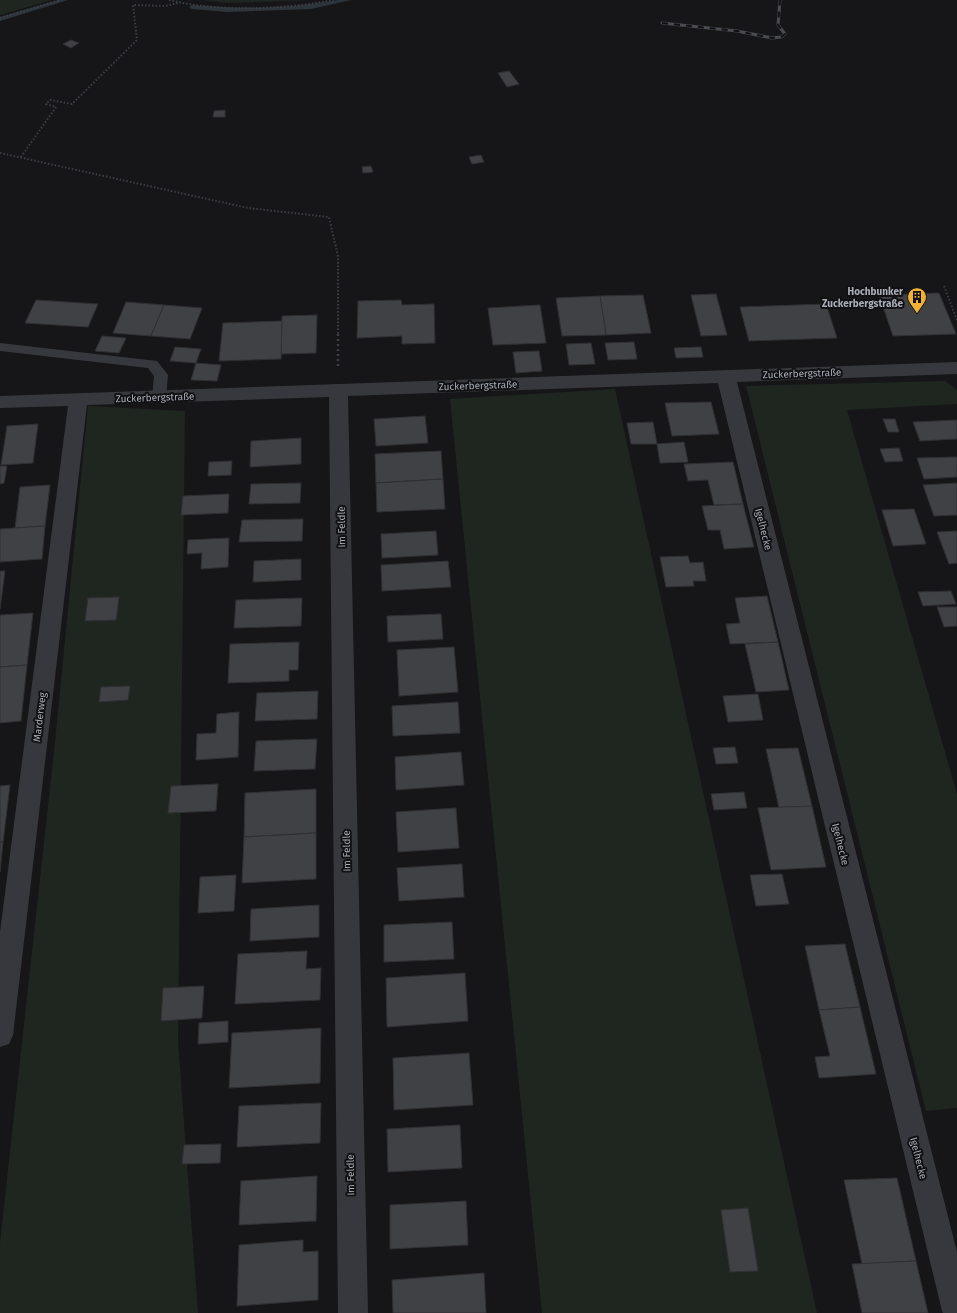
<svg xmlns="http://www.w3.org/2000/svg" width="957" height="1313" font-family="'Fira Sans',sans-serif">
  <style>
    .green { fill: #1e261f }
    .lines { fill: none; stroke-linecap: round; stroke-linejoin: round }
    .stream { fill: #2c353c; fill-rule: evenodd }
    .building { fill: #404145; stroke: #303034 }
    .path-far1 { stroke: #3d3f44; stroke-width: 2; stroke-dasharray: 1.5 2; stroke-linecap: butt }
    .path { stroke: #3d3f44; stroke-width: 2.5; stroke-dasharray: 2 3; stroke-linecap: butt }
    .service { fill: #37383d; fill-rule: evenodd }
    .minor { fill: #37383d; fill-rule: evenodd }
    .rail-casing { stroke: #4a4c52; stroke-width: 3 }
    .rail { stroke: #111113; stroke-width: 2; stroke-dasharray: 6; stroke-linecap: butt }
    .labels { text-anchor: middle; stroke-width: 4; stroke-linejoin: round; paint-order: stroke }
    .poi-label { font-size: 10px; font-weight: bold; fill: #a8adb8; stroke: #111113; text-anchor: end }
    .street-label { font-size: 10px; fill: #a8adb8; stroke: #111113 }
  </style>
  <rect width="100%" height="100%" fill="#161618"/>
  <g class="green">
    <path d="M0 0H52L0 15Z"/>
    <path d="M202 0H311L228 3Z"/>
    <path d="M945 381 957 390V404L847 410 957 794V1108L926 1111 746 386Z"/>
    <path d="M615 389 817 1313H542L450 399Z"/>
    <path d="M88 406 185 411 178 1041 198 1313H0V1243L55 742Z"/>
  </g>
  <g class="lines">
    <g class="stream">
      <path d="M58 0H68L0 21V17Z"/>
      <path d="M338 0H351L311 9 227 12 192 9 189 7 192 5C240 9 290 9 338 0Z"/>
    </g>
  </g>
  <g class="building">
    <path d="M71 40 79 43 71 48 63 44Z"/>
    <path d="M509 71 519 84 507 87 498 73Z"/>
    <path d="M225 110V117H213L214 111Z"/>
    <path d="M481 155 484 162 472 164 469 157Z"/>
    <path d="M371 166 373 172 363 173 362 167Z"/>
    <path d="M939 293 956 334 893 336 879 295Z"/>
    <path d="M716 294 727 335 701 336 691 295Z"/>
    <path d="M643 295 651 333 606 335 600 296Z"/>
    <path d="M600 296 606 335 562 336 556 298Z"/>
    <path d="M36 300 98 304 88 327 25 323Z"/>
    <path d="M401 300 402 305 434 304 435 343 402 344V336L357 338 358 301Z"/>
    <path d="M126 302 164 305 151 336 113 333Z"/>
    <path d="M826 304 837 338 749 341 740 307Z"/>
    <path d="M164 305 202 308 190 339 151 336Z"/>
    <path d="M540 305 546 343 493 345 488 308Z"/>
    <path d="M317 315 316 353 281 354 282 316Z"/>
    <path d="M282 321 281 359 219 361 223 323Z"/>
    <path d="M102 336 126 338 119 353 95 351Z"/>
    <path d="M634 342 637 359 608 360 605 343Z"/>
    <path d="M591 343 595 364 569 365 566 344Z"/>
    <path d="M175 347 201 349 196 363 170 361Z"/>
    <path d="M701 347 703 357 676 358 674 348Z"/>
    <path d="M539 351 542 371 516 373 513 352Z"/>
    <path d="M196 363 221 365 217 381 191 380Z"/>
    <path d="M711 402 719 434 672 436 665 403Z"/>
    <path d="M425 416 428 443 376 446 374 419Z"/>
    <path d="M883 419H895L899 432H888Z"/>
    <path d="M957 420V439L920 441 913 422Z"/>
    <path d="M653 422 657 444H631L627 423Z"/>
    <path d="M38 424 33 463 1 465 7 426Z"/>
    <path d="M301 438V464L250 467 251 441Z"/>
    <path d="M684 442 688 462 660 463 657 444Z"/>
    <path d="M899 448 903 461 885 462 880 449Z"/>
    <path d="M441 451 443 479 376 483 375 454Z"/>
    <path d="M957 457V477L924 479 917 458Z"/>
    <path d="M232 461 231 475 208 476 209 462Z"/>
    <path d="M733 462 743 504 714 505 708 480 688 481 684 464Z"/>
    <path d="M0 466H7L4 483 0 484Z"/>
    <path d="M443 479 445 509 377 512 376 483Z"/>
    <path d="M301 483 300 503 249 504 251 484Z"/>
    <path d="M957 483V515L934 516 923 485Z"/>
    <path d="M50 485 45 526 15 528 20 487Z"/>
    <path d="M229 494 228 513 181 515 183 496Z"/>
    <path d="M743 504 754 547 724 549 720 530H708L702 506Z"/>
    <path d="M914 509 926 544 893 546 882 510Z"/>
    <path d="M303 519 302 541 239 542 242 520Z"/>
    <path d="M45 526 42 559 0 562V529Z"/>
    <path d="M436 531 438 555 382 558 381 534Z"/>
    <path d="M957 531V563L949 564 937 532Z"/>
    <path d="M229 538 228 567 201 569 202 553 187 554 188 540Z"/>
    <path d="M688 556 690 563 703 562 706 581H693L694 586 666 587 660 557Z"/>
    <path d="M301 559V580L253 582 254 561Z"/>
    <path d="M448 561 451 587 382 591 381 565Z"/>
    <path d="M0 571H5L0 609Z"/>
    <path d="M951 591 956 604 923 606 918 592Z"/>
    <path d="M767 596 778 642 730 644 726 624 740 623 735 598Z"/>
    <path d="M119 597 116 620 85 621 88 598Z"/>
    <path d="M302 598 301 626 234 628 236 600Z"/>
    <path d="M937 607H957V626L944 627Z"/>
    <path d="M33 613 27 665 0 667V615Z"/>
    <path d="M441 614 443 639 388 642 387 616Z"/>
    <path d="M299 642 298 670H289V681L228 683 230 644Z"/>
    <path d="M778 642 789 690 756 692 745 644Z"/>
    <path d="M454 647 458 692 399 696 397 650Z"/>
    <path d="M27 665 21 721 0 723V667Z"/>
    <path d="M130 686 128 700 99 702 101 687Z"/>
    <path d="M318 691 317 719 255 721 257 693Z"/>
    <path d="M758 694 763 720 728 722 723 696Z"/>
    <path d="M458 702 460 733 393 736 392 706Z"/>
    <path d="M239 712 238 757 196 760 197 734 216 733 217 714Z"/>
    <path d="M317 739 315 769 254 771 256 741Z"/>
    <path d="M735 747 738 763 716 764 713 748Z"/>
    <path d="M798 748 812 806 779 808 766 749Z"/>
    <path d="M461 752 464 785 396 790 395 757Z"/>
    <path d="M218 784 216 811 168 813 171 786Z"/>
    <path d="M10 785 3 842H0V786Z"/>
    <path d="M316 789V833L244 837 245 793Z"/>
    <path d="M744 792 747 808 714 810 711 794Z"/>
    <path d="M812 806 826 867 771 870 758 808Z"/>
    <path d="M456 808 459 848 398 852 396 812Z"/>
    <path d="M316 833V879L242 883 244 837Z"/>
    <path d="M0 842H3L0 872Z"/>
    <path d="M462 864 464 897 399 901 397 868Z"/>
    <path d="M782 874 789 904 756 906 750 875Z"/>
    <path d="M236 875 234 911 198 913 200 877Z"/>
    <path d="M319 905V937L250 941 251 909Z"/>
    <path d="M452 922 454 959 384 962V925Z"/>
    <path d="M845 944 860 1007 819 1010 805 946Z"/>
    <path d="M307 951 306 969 321 968 320 1000 235 1004 238 954Z"/>
    <path d="M465 973 468 1021 387 1027 386 978Z"/>
    <path d="M204 986 202 1018 161 1021 163 988Z"/>
    <path d="M860 1007 876 1074 819 1078 815 1057 830 1056 819 1010Z"/>
    <path d="M228 1021V1042L198 1044 199 1023Z"/>
    <path d="M321 1028 320 1083 229 1088 232 1033Z"/>
    <path d="M469 1053 473 1105 394 1110 393 1058Z"/>
    <path d="M321 1103 320 1143 237 1147 239 1106Z"/>
    <path d="M460 1125 462 1168 388 1172 387 1129Z"/>
    <path d="M221 1144 220 1163 182 1164 184 1145Z"/>
    <path d="M317 1176 316 1221 239 1225 241 1181Z"/>
    <path d="M897 1178 916 1261 862 1264 844 1180Z"/>
    <path d="M466 1201 468 1245 390 1249V1205Z"/>
    <path d="M748 1208 758 1271 730 1272 721 1210Z"/>
    <path d="M303 1240V1252L318 1251V1300L237 1306 239 1245Z"/>
    <path d="M916 1261 928 1313H862L852 1264Z"/>
    <path d="M484 1273 486 1313H393L392 1280Z"/>
  </g>
  <g class="lines">
    <g class="path-far1">
      <path d="M169 0C223 13 281 9 335 0"/>
      <path d="M0 18 60 0"/>
      <path d="M0 153 248 208 329 217 338 256V335"/>
      <path d="M21 157 56 107 46 104 50 100 72 104 137 40 133 5 165 6 178 3"/>
      <path d="M944 286 957 320"/>
    </g>
    <path class="path" d="M338 334V366"/>
    <path class="service" d="M0 343 157 361 168 375 166 397 164 400H154L152 397 154 376 148 368 0 351Z"/>
    <path class="minor" d="M957 362V374L737 382 957 1252V1313H943L942 1311 718 383 348 396 368 1313H338L329 397 87 405 13 1035 9 1044 0 1047V932L68 406 0 408V396Z"/>
    <defs>
      <path id="rail" d="M662 23 737 31 772 38 781 37 785 34 778 25 780 0"/>
    </defs>
    <use href="#rail" class="rail-casing"/>
    <use href="#rail" class="rail"/>
  </g>
  <defs>
    <symbol id="building-pin" viewBox="-11 -11 22 30"><path d="M0 17L-7.5 6A9.5 9.5 0 1 1 7.5 6Z" fill="#f2b134" stroke="#111113"/><path d="M-4-6H4V6H1V3H-1V6H-4ZM-2.5-4.3h1.7v1.8h-1.7ZM.8-4.3h1.7v1.8H.8ZM-2.5-1h1.7V.8h-1.7ZM.8-1h1.7V.8H.8Z" fill="#111"/></symbol>
  </defs>
  <g fill-rule="evenodd">
    <use href="#building-pin" x="906" y="286" width="22" height="30"/>
  </g>
  <g class="labels">
    <g class="poi-label">
      <text x="903" y="295">Hochbunker<tspan x="903" dy="12">Zuckerbergstraße</tspan></text>
    </g>
    <g class="street-label">
      <text transform="translate(802 373) rotate(-2)" y="4">Zuckerbergstraße</text>
      <text transform="translate(478 385) rotate(-2)" y="4">Zuckerbergstraße</text>
      <text transform="translate(155 397) rotate(-2)" y="4">Zuckerbergstraße</text>
      <text transform="translate(341 527) rotate(-91)" y="4">Im Feldle</text>
      <text transform="translate(764 529) rotate(76)" y="4">Igelhecke</text>
      <text transform="translate(39 717) rotate(-83)" y="4">Marderweg</text>
      <text transform="translate(841 844) rotate(76)" y="4">Igelhecke</text>
      <text transform="translate(346 851) rotate(-91)" y="4">Im Feldle</text>
      <text transform="translate(919 1158) rotate(76)" y="4">Igelhecke</text>
      <text transform="translate(350 1175) rotate(-91)" y="4">Im Feldle</text>
    </g>
  </g>
</svg>
